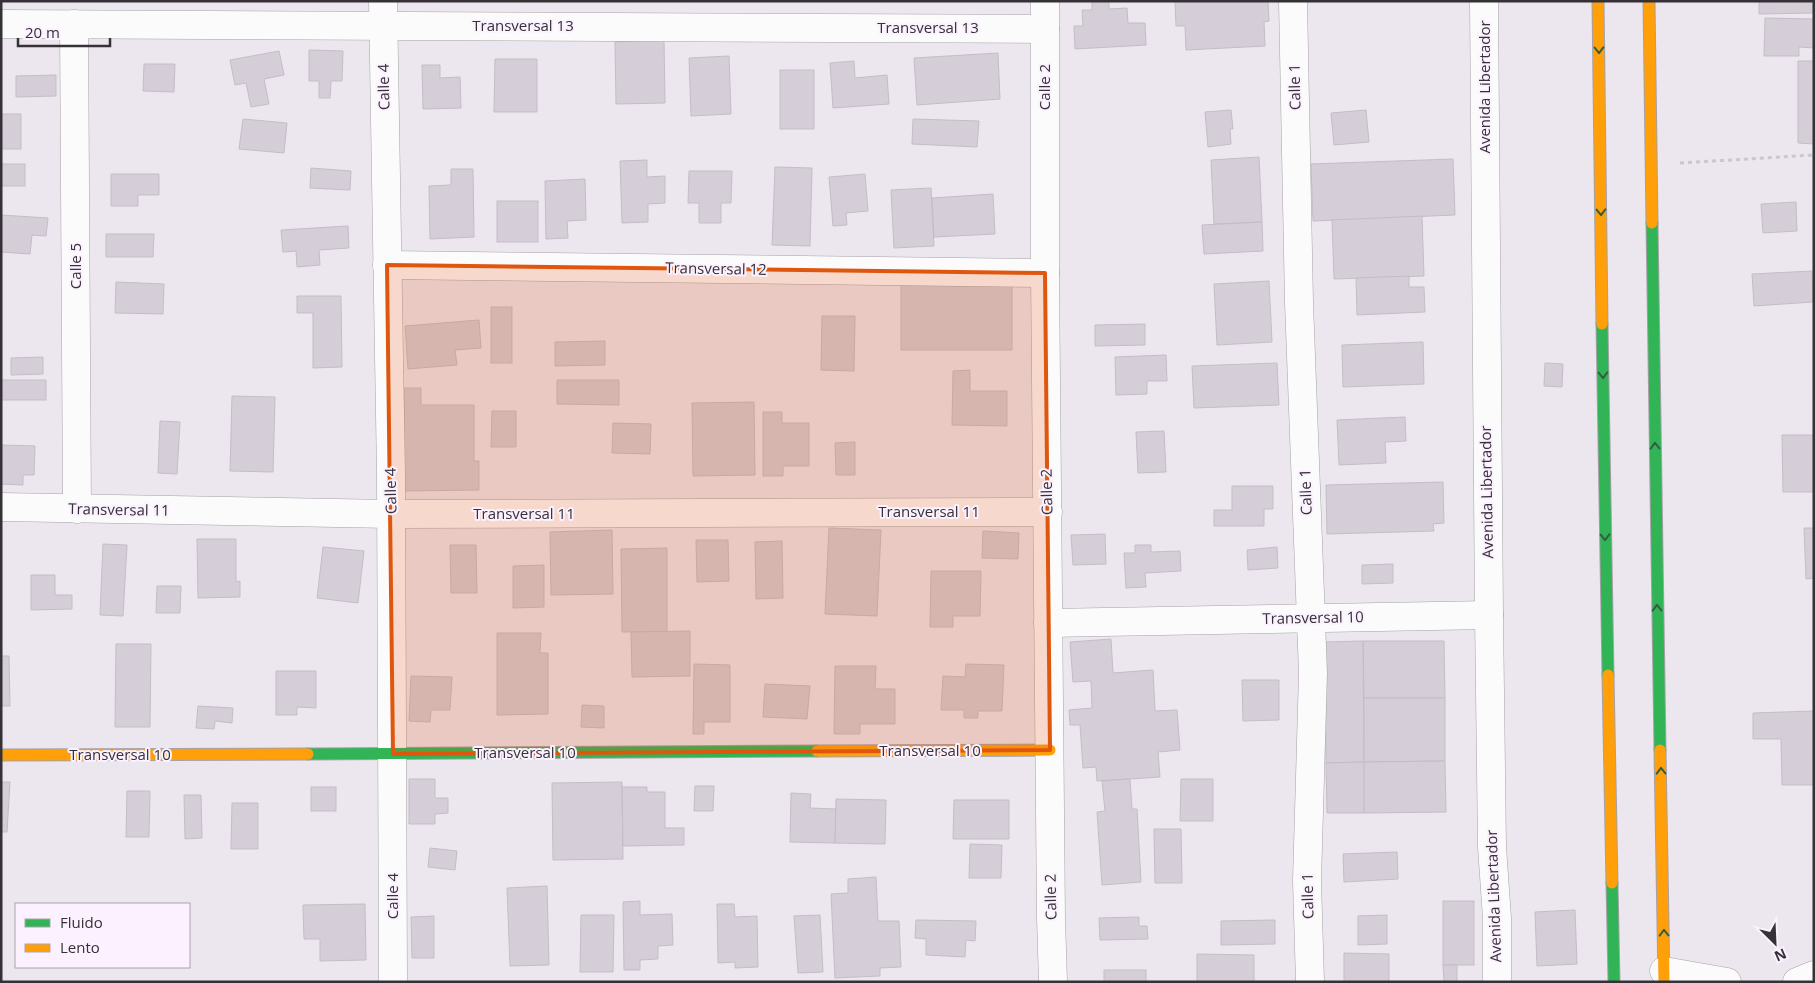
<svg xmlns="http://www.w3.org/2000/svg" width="1815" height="983" font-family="'Open Sans',sans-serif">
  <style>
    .building { fill: #d5ced8; stroke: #c3bec5 }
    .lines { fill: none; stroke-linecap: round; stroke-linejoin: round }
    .street-casing { stroke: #a6a1a7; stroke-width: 29 }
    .fast-casing { stroke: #a6a1a7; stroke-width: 13 }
    .slow-casing { stroke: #a6a1a7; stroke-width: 13 }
    .path { stroke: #c9c8ca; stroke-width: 3; stroke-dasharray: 4 4; stroke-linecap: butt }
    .street { stroke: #fcfbfc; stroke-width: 28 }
    .fast { stroke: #30b455; stroke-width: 11 }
    .slow { stroke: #ff9f0a; stroke-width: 11 }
    .oneway { stroke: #335f41 }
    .marked { fill: #df570e; fill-opacity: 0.2; stroke: #df570e; stroke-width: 4; stroke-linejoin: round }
    .labels { text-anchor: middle; stroke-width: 4; stroke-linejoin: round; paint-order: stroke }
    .street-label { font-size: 15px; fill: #353136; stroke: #fbf1ff }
  </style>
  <rect width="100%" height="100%" fill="#ece6ee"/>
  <g class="building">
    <path d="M1092 1H1109V9L1127 8 1128 23H1145L1146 45 1075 49 1074 26H1083L1082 10H1092Z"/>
    <path d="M1175 1H1270H1268L1269 21 1264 22 1265 46 1186 50 1185 26H1176Z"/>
    <path d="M1759 1H1814V13L1759 14Z"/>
    <path d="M1765 18 1814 19V48L1799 47V56H1764Z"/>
    <path d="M664 40 665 103 616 104 615 42Z"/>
    <path d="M309 50 343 51 342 81H331L330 98H319V81H309Z"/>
    <path d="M279 51 284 75 264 79 269 104 251 107 246 83 235 85 230 60Z"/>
    <path d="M998 53 1000 99 917 105 914 58Z"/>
    <path d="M729 56 731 114 691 116 689 58Z"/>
    <path d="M495 59H537V112H494Z"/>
    <path d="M854 61 855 78 887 75 889 104 833 108 830 63Z"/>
    <path d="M1798 61H1814V144L1798 143Z"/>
    <path d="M144 64H175L174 92 143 91Z"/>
    <path d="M422 65H440V78L460 77 461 108 423 109Z"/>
    <rect x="780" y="70" width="34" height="59"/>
    <path d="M56 75V96L16 97V76Z"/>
    <path d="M1231 110 1233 129H1230L1231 144 1208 147 1205 112Z"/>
    <path d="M1366 110 1369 142 1334 145 1331 113Z"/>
    <rect x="1" y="114" width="20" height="35"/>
    <path d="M243 119 287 123 284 153 239 149Z"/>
    <path d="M913 119 979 121 977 147 912 144Z"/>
    <path d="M1259 157 1262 222 1214 224 1211 160Z"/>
    <path d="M1453 159 1455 215 1313 221 1311 164Z"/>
    <path d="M647 160V177L665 176V203L648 204V222L622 223 620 161Z"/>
    <rect x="1" y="164" width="24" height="22"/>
    <path d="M775 167 812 168 810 246 772 245Z"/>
    <path d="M311 168 351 171 350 190 310 188Z"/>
    <path d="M451 169H473L474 237 430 239 429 186 451 185Z"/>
    <path d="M689 171H732L731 203H721V223H699V203H688Z"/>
    <path d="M111 174H159V195H138V206H111Z"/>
    <path d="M865 174 868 211 846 213 847 225 833 226 829 177Z"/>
    <path d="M585 179 586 220 567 221 568 238 546 239 545 181Z"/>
    <path d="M931 188 934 246 894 248 891 190Z"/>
    <path d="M993 194 995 234 934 237 932 198Z"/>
    <rect x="497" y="201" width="41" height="41"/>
    <path d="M1796 202 1797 231 1763 233 1761 204Z"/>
    <path d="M1 215 48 218 46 236 32 235 30 254 1 252Z"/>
    <path d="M1422 216 1424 276 1334 279 1332 220Z"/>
    <path d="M1262 222 1263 251 1204 254 1202 225Z"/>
    <path d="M348 226 349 248 319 250 320 265 297 267 296 251 283 252 281 230Z"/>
    <path d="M106 234H154L153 257H106Z"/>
    <path d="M1812 271 1813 302 1754 306 1752 274Z"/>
    <path d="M1409 276V287H1424L1425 312 1357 315 1356 278Z"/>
    <path d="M1269 281 1272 342 1217 345 1214 284Z"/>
    <path d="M116 282 164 284 163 314 115 313Z"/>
    <rect x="901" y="284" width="111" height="66"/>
    <path d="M297 296H341L342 367 313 368V313H297Z"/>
    <rect x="491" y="307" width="21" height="56"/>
    <path d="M822 316H855L854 371 821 370Z"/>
    <path d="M479 320 481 348 455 350 457 365 408 369 405 326Z"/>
    <path d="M1145 324V345L1095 346V325Z"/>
    <path d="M605 341V365L555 366V342Z"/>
    <path d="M1423 342 1424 384 1343 387 1342 345Z"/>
    <path d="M1166 355 1167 381H1147V394L1116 395 1115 357Z"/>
    <path d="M43 357V374L11 375V358Z"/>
    <path d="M1277 363 1279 405 1194 408 1192 366Z"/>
    <path d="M1545 363 1563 364 1562 387 1544 386Z"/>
    <path d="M970 370V391H1007V426L952 425 953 371Z"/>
    <rect x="1" y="380" width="45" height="20"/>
    <path d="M557 380H619V405L557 404Z"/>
    <path d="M404 388H421V405H474V461H479V490L404 491Z"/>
    <path d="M232 396 275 397 273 472 230 471Z"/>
    <path d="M754 402 755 475 693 476 692 403Z"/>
    <path d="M492 411H516V447H491Z"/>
    <path d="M763 412H782V423H809V466H783V476H763Z"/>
    <path d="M1405 417 1406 441 1385 442 1386 463 1339 465 1337 420Z"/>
    <path d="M160 421 180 422 177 474 158 473Z"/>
    <path d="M613 423 651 424 650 454 612 453Z"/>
    <path d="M1164 431 1166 472 1138 473 1136 432Z"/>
    <path d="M1782 435H1814V492H1783Z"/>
    <path d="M855 442V475H836L835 443Z"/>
    <path d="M1 445 35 446 34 475H23V485L1 484Z"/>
    <path d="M1443 482 1444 523 1433 524 1434 531 1327 534 1326 485Z"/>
    <path d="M1232 486H1273V509H1264V526H1214V510H1232Z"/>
    <path d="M829 528 881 530 877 616 825 614Z"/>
    <path d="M1804 528H1814V578L1806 579Z"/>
    <path d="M612 530 613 594 551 595 550 532Z"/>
    <path d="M983 531 1019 533 1018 559 982 558Z"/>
    <path d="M1105 534 1106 564 1073 565 1071 535Z"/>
    <path d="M197 539H236V582L240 581V597L198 598Z"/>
    <path d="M696 540H728L729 581 697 582Z"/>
    <path d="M782 541 783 598 756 599 755 542Z"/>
    <path d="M103 544 127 545 123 616 100 615Z"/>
    <path d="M450 545H476L477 593H451Z"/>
    <path d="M1135 545H1151V552L1180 551 1181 571 1145 573 1146 587 1126 588 1124 553H1135Z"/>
    <path d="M323 547 364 551 358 603 317 598Z"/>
    <path d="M1277 547 1278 568 1248 570 1247 550Z"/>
    <path d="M667 548V632H622L621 549Z"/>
    <path d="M1393 564V583L1362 584V565Z"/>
    <path d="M544 565V607L513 608V566Z"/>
    <path d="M931 571H981L980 616H953V627H930Z"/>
    <path d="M31 575H55V595H72V609L31 610Z"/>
    <path d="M157 586H181L180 613H156Z"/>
    <path d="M690 631V676L632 677 631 632Z"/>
    <path d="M497 633H541L540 653H548V714L497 715Z"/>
    <path d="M1111 639 1113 673 1153 670 1155 711 1177 710 1180 750 1158 752 1160 777 1097 781 1096 767 1083 768 1080 725H1070L1069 710 1092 708 1091 681 1073 682 1070 642Z"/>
    <path d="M1363 641H1444L1445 698H1364Z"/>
    <path d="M1363 641 1364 762 1326 763 1325 642Z"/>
    <path d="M116 644H151L150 727H115Z"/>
    <path d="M1 656H9L10 706H1Z"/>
    <path d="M694 664 730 665V722H704V734H693Z"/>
    <path d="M966 664 1004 665 1002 711H978V718H964V710H941L943 676 965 677Z"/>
    <path d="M835 666H876L875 689H895V724H860V734H834Z"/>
    <path d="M276 671H316V708L297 707V715H276Z"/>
    <path d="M411 676 452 677 450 710H431L430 722 409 721Z"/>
    <path d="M1242 680H1279V720L1243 721Z"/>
    <path d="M765 684 810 686 807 719 763 717Z"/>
    <path d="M1364 698H1445V761L1364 762Z"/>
    <path d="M582 705 604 706V728L581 727Z"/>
    <path d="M198 706 233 708 232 723 215 721 214 729 196 728Z"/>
    <path d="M1814 711V785H1782L1781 739H1753V713Z"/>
    <path d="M1445 761 1446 812 1364 813V762Z"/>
    <path d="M1364 762V813H1327L1326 763Z"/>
    <path d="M409 779H435V798H448V813L435 814V824H409Z"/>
    <path d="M1130 779 1132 809H1137L1141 882 1102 885 1097 812 1105 811 1102 781Z"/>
    <path d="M1181 779H1213V821H1180Z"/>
    <path d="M1 782H10L7 832H1Z"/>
    <path d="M622 782 623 859 553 860 552 783Z"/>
    <path d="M695 786H714L713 811H694Z"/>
    <rect x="311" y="787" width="25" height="24"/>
    <path d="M622 787H647V792H665V828H684V845L623 846Z"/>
    <path d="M127 791H150L149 837H126Z"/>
    <path d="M791 793 811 794 810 808 836 809 835 843 790 842Z"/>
    <path d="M184 795H201L202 838 185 839Z"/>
    <path d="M836 799 886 800 885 844 835 843Z"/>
    <path d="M954 800H1009V839H953Z"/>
    <path d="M232 803H258V849H231Z"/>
    <path d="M1154 829H1181L1182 883H1155Z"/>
    <path d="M970 844 1002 845 1001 878H969Z"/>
    <path d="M430 848 457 851 455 870 428 867Z"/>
    <path d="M1397 852 1398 879 1344 882 1343 854Z"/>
    <path d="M876 877 878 921H899L901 967 880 968V976L835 978 831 894 848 893V879Z"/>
    <path d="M547 886 549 965 510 966 507 888Z"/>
    <path d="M640 901V915L672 914 673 945 658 946V959L640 960V970H624L623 902Z"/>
    <rect x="1443" y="901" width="31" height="64"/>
    <path d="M365 904 366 960 320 961V939H304L303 905Z"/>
    <path d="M717 904H734L735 917 757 916 758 967 735 968V962L718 963Z"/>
    <path d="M1575 910 1577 964 1537 966 1535 912Z"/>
    <path d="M581 915H614L613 972H580Z"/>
    <path d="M820 915 823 972 798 973 794 916Z"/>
    <path d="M1387 915V944L1358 945V916Z"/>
    <path d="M434 916V958H412L411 917Z"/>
    <path d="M1139 917V926H1147L1148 939 1100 940 1099 918Z"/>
    <path d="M916 920 976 921 975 941 966 940 965 957 926 955V939L915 938Z"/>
    <path d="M1275 920V944L1221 945V921Z"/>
    <path d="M1344 953 1389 954V982H1344Z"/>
    <path d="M1197 954 1254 955V982H1197Z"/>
    <path d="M1443 965H1457V982H1444Z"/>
    <rect x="1104" y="970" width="42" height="12"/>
  </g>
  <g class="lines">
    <defs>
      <g id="street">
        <path d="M383 1 391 474 393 982"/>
        <path d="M1045 1V273L1051 918 1053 982"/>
        <path d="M1293 1 1299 303 1313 673 1307 881 1310 982"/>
        <path d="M1484 1 1489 615 1492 847 1497 918V982"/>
        <path d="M1 24 1045 29"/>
        <path d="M74 24 77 509"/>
        <path d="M387 265 1045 273"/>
        <path d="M1 507 391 514 1048 512"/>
        <path d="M1048 623 1489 615"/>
        <path d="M1664 971 1727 982"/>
        <path d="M1797 982 1814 975"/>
      </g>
      <g id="fast">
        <path d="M1652 223 1660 750"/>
        <path d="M1602 324 1608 675"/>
        <path d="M308 754 817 751"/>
        <path d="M1612 883 1614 982"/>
      </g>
      <g id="slow">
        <path d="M1598 1 1602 324"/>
        <path d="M1649 1 1652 223"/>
        <path d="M1608 675 1612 883"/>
        <path d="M1660 750 1664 982"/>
        <path d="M817 751 1050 750"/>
        <path d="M1 755 308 754"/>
      </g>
    </defs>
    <use href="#street" class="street-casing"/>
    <use href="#fast" class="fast-casing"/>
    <use href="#slow" class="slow-casing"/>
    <path class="path" d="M1680 163 1814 155"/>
    <use href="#street" class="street"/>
    <use href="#fast" class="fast"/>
    <use href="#slow" class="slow"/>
  </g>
  <defs><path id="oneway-chevron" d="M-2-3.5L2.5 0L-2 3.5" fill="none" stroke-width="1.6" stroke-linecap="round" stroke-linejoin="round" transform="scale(1.25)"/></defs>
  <g class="oneway">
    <use href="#oneway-chevron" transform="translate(1599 50) rotate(89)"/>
    <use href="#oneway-chevron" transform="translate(1601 212) rotate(89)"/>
    <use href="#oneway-chevron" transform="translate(1603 375) rotate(89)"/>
    <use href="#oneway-chevron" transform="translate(1655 446) rotate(-91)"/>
    <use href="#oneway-chevron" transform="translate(1605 537) rotate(89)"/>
    <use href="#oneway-chevron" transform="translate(1657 608) rotate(-91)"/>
    <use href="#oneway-chevron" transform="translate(1661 771) rotate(-91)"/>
    <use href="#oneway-chevron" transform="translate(1664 933) rotate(-91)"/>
  </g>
  <path class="marked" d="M387 265 1045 273 1050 750 393 754Z"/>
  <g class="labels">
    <g class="street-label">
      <text x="523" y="31">Transversal 13</text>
      <text x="928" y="33">Transversal 13</text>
      <text transform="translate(384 87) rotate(-91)" y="5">Calle 4</text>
      <text transform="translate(1045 87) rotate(-90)" y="5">Calle 2</text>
      <text transform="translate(1295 87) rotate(-91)" y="5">Calle 1</text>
      <text transform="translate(1485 87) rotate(-90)" y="5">Avenida Libertador</text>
      <text transform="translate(76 266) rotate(-90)" y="5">Calle 5</text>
      <text transform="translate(716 269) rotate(1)" y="5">Transversal 12</text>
      <text transform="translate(391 491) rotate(-91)" y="5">Calle 4</text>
      <text transform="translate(1047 492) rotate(-91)" y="5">Calle 2</text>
      <text transform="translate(1306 492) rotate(-92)" y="5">Calle 1</text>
      <text transform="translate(1487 492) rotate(-91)" y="5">Avenida Libertador</text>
      <text transform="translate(119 510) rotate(1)" y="5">Transversal 11</text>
      <text x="929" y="517">Transversal 11</text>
      <text x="524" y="519">Transversal 11</text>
      <text transform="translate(1313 618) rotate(-1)" y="5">Transversal 10</text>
      <text x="930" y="756">Transversal 10</text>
      <text x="525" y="758">Transversal 10</text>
      <text x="120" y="760">Transversal 10</text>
      <text transform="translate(393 896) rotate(-90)" y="5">Calle 4</text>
      <text transform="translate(1308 896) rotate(-91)" y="5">Calle 1</text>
      <text transform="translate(1494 896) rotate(-92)" y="5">Avenida Libertador</text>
      <text transform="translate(1051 897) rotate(-91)" y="5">Calle 2</text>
    </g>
  </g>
  <rect width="1815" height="983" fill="none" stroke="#353136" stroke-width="5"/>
  <rect x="15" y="903" width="175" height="65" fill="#fbf1ff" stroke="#aca4af"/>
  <rect x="25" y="919" width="25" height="8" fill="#30b455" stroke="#aca4af"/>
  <text x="60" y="928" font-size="15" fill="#353136">Fluido</text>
  <rect x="25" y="944" width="25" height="8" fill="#ff9f0a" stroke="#aca4af"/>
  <text x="60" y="953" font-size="15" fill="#353136">Lento</text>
  <g transform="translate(1775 943) rotate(156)" stroke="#fbf1ff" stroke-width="4" paint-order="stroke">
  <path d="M0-4L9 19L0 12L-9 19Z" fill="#353136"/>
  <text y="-8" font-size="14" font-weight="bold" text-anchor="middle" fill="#353136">N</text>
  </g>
  <path d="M18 38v8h92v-8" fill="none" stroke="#353136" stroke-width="2.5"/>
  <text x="25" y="38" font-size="15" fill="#353136" stroke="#fbf1ff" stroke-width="4" paint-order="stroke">20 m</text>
</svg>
